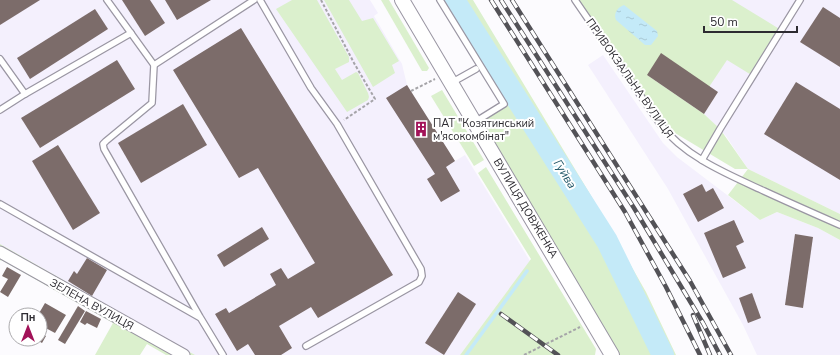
<svg xmlns="http://www.w3.org/2000/svg" width="840" height="355" font-family="'Nunito Sans',sans-serif">
  <style>
    .built { fill: #f4f0fd }
    .green { fill: #dbf0cd }
    .water { fill: url(#water-ripples) }
    .lines { fill: none; stroke-linecap: round; stroke-linejoin: round }
    .stream { stroke: #c4eaf8; stroke-width: 3.5 }
    .river { stroke: #c4eaf8; stroke-width: 22 }
    .building { fill: #7c6c6a }
    .service-casing { stroke: #9a96a3; stroke-width: 8 }
    .minor-casing { stroke: #9a96a3; stroke-width: 13 }
    .tertiary-casing { stroke: #9a96a3; stroke-width: 16 }
    .path { stroke: #a5a4a8; stroke-width: 2; stroke-dasharray: 3 2; stroke-linecap: butt }
    .service { stroke: #fff; stroke-width: 5.5 }
    .minor { stroke: #fff; stroke-width: 11 }
    .tertiary { stroke: #fff; stroke-width: 14 }
    .rail-casing { stroke: #535257; stroke-width: 4.5 }
    .rail { stroke: #fff; stroke-width: 3; stroke-dasharray: 9; stroke-linecap: butt }
    .labels { text-anchor: middle; stroke-width: 4; stroke-linejoin: round; paint-order: stroke }
    .street-label { font-size: 11px; fill: #2d2b31; stroke: #fff }
    .poi-label { font-size: 11px; fill: #2d2b31; stroke: #fff; text-anchor: start }
    .water-label { font-size: 12px; font-style: italic; fill: #215768; stroke: #fff }
  </style>
  <defs>
    <pattern id="water-ripples" width="26" height="14" patternUnits="userSpaceOnUse"><rect width="26" height="14" fill="#c4eaf8"/><path d="M2 4q2-2 4 0t4 0M15 11q2-2 4 0t4 0" fill="none" stroke="#a9c9d5"/></pattern>
  </defs>
  <rect width="100%" height="100%" fill="#fcfbfe"/>
  <g class="built">
    <path d="M0 0H370L378 13 374 16 402 64 407 85 455 161 465 155 530 261 460 355H195L0 244Z"/>
    <path d="M589 0H840V214L748 169 726 136 704 114 718 92Z"/>
    <path d="M603 55 663 143 677 157 760 220 777 212 818 228 840 240V355H757L743 325 668 189 588 65Z"/>
  </g>
  <g class="green">
    <path d="M292 0H317L349 57V62L335 69 342 80 356 72 358 73 368 93 369 97 368 100 347 112 276 9Z"/>
    <path d="M324 0H349L362 21 373 18 399 61 392 65 395 73 373 87Z"/>
    <path d="M381 0H389L429 68 427 71H422Z"/>
    <path d="M440 0H473L590 194 646 292 676 355H612L474 122 503 104Z"/>
    <path d="M575 0H732L781 30 753 76 727 60 709 87 647 75 704 114 720 129 748 169 840 214V240L818 228 777 212 760 220 728 195 748 169H735L660 124Z"/>
    <path d="M442 90 484 160 474 166 431 96Z"/>
    <path d="M486 167 596 349 595 355H460L531 259 478 173Z"/>
    <path d="M0 244 195 355H190L0 249Z"/>
    <path d="M0 257 173 355H166L147 344 140 355H95L113 323 1 260 0 261Z"/>
  </g>
  <path class="water" d="M624 5 657 31 658 36 651 45H645L616 20C613 13 618 7 624 5Z"/>
  <g class="lines">
    <path class="stream" d="M466 355 527 271"/>
    <path class="river" d="M454 0 607 241 663 355"/>
  </g>
  <g class="building">
    <path d="M0 0H40L0 25Z"/>
    <path d="M122 0H150L165 23 145 36Z"/>
    <path d="M165 0H211L177 20Z"/>
    <path d="M823 7 840 18V67L800 42Z"/>
    <path d="M95 9 108 29 30 79 17 58Z"/>
    <path d="M241 28 393 275 318 318 311 307 279 326 292 348 281 355H255L248 344 237 351 215 314 226 308 229 313 276 285 270 274 281 268 288 279 315 263 258 168 239 178 173 70Z"/>
    <path d="M661 53 718 92 704 114 647 75Z"/>
    <path d="M117 60 135 89 40 148 21 118Z"/>
    <path d="M796 82 840 109V180L764 134Z"/>
    <path d="M407 85 455 161 446 167 460 191 441 202 427 179 435 174 386 98Z"/>
    <path d="M183 104 207 145 141 183 118 143Z"/>
    <path d="M58 145 100 213 73 230 32 161Z"/>
    <path d="M702 184 706 192 713 188 724 208 698 222 683 194Z"/>
    <path d="M734 220 744 242 736 246 746 268 723 278 704 233Z"/>
    <path d="M262 227 269 239 224 267 217 255Z"/>
    <path d="M795 234 813 237 803 308 785 305Z"/>
    <path d="M87 258 107 270 92 296 68 281 74 271 77 274Z"/>
    <path d="M7 267 21 275 8 297 0 292 8 279 2 276Z"/>
    <path d="M458 292 476 304 444 355 425 343Z"/>
    <path d="M752 293 761 318 748 323 739 298Z"/>
    <path d="M45 303 66 315 55 333 40 325V315H38Z"/>
    <path d="M78 306 85 311 65 344 58 340Z"/>
    <path d="M86 311 101 319 97 328 87 323 85 325 80 322Z"/>
    <path d="M40 333 46 336 42 343 35 339H40Z"/>
  </g>
  <g class="lines">
    <defs>
      <g id="service">
        <path d="M107 0 154 65"/>
        <path d="M260 0 311 88 337 124 421 269 422 276 419 282 306 346"/>
        <path d="M440 0 504 104 475 122"/>
        <path d="M575 0 660 124C685 157 727 174 764 191 790 203 815 214 840 225"/>
        <path d="M0 59 25 94"/>
        <path d="M451 83 476 69"/>
        <path d="M0 110 25 94 131 33"/>
        <path d="M702 160 720 129 800 0"/>
        <path d="M0 204 199 317"/>
        <path d="M223 355 200 317 104 149 103 144 106 141 152 103 154 65 254 0"/>
      </g>
      <path id="minor" d="M0 252 184 355"/>
      <path id="tertiary" d="M402 0 612 355"/>
    </defs>
    <use href="#service" class="service-casing"/>
    <use href="#minor" class="minor-casing"/>
    <use href="#tertiary" class="tertiary-casing"/>
    <g class="path">
      <path d="M321 0 354 63 375 99 344 120"/>
      <path d="M411 91 435 79"/>
      <path d="M524 355 580 327"/>
    </g>
    <use href="#service" class="service"/>
    <use href="#minor" class="minor"/>
    <use href="#tertiary" class="tertiary"/>
    <defs>
      <g id="rail">
        <path d="M491 0 625 212 666 287 700 355"/>
        <path d="M501 0 634 208 703 323 720 355"/>
        <path d="M512 0 690 281 731 355"/>
        <path d="M501 314 558 355"/>
        <path d="M693 315 710 355"/>
      </g>
    </defs>
    <use href="#rail" class="rail-casing"/>
    <use href="#rail" class="rail"/>
  </g>
  <defs>
    <symbol id="building-bare" viewBox="-9 -9 18 18"><path d="M-4-6H4V6H1V3H-1V6H-4ZM-2.5-4.3h1.7v1.8h-1.7ZM.8-4.3h1.7v1.8H.8ZM-2.5-1h1.7V.8h-1.7ZM.8-1h1.7V.8H.8Z" fill="#a21258" stroke="#fff" stroke-width="2.5" paint-order="stroke"/></symbol>
  </defs>
  <g fill-rule="evenodd">
    <use href="#building-bare" x="410" y="118" width="22" height="22"/>
  </g>
  <g class="labels">
    <g class="street-label">
      <text transform="translate(630 78) rotate(55)" y="4">ПРИВОКЗАЛЬНА ВУЛИЦЯ</text>
      <text transform="translate(526 208) rotate(59)" y="4">ВУЛИЦЯ ДОВЖЕНКА</text>
      <text transform="translate(92 304) rotate(29)" y="4">ЗЕЛЕНА ВУЛИЦЯ</text>
    </g>
    <g class="poi-label">
      <text x="433" y="127">ПАТ "Козятинський<tspan x="433" dy="13">м'ясокомбінат"</tspan></text>
    </g>
    <g class="water-label">
      <text transform="translate(565 174) rotate(58)" y="4">Гуйва</text>
    </g>
  </g>
  <g transform="translate(28 327)"><circle r="19" fill="#ffffff" stroke="#abaaad"/>
  <path d="M0-3L7 15L0 10L-7 15Z" fill="#a21258"/>
  <text y="-6" font-size="11" font-weight="bold" text-anchor="middle" fill="#2d2b31">Пн</text>
  </g>
  <path d="M704 26v6h93v-6" fill="none" stroke="#2d2b31" stroke-width="2"/>
  <text x="710" y="26" font-size="12" fill="#2d2b31" stroke="#ffffff" stroke-width="3" paint-order="stroke">50 m</text>
</svg>
